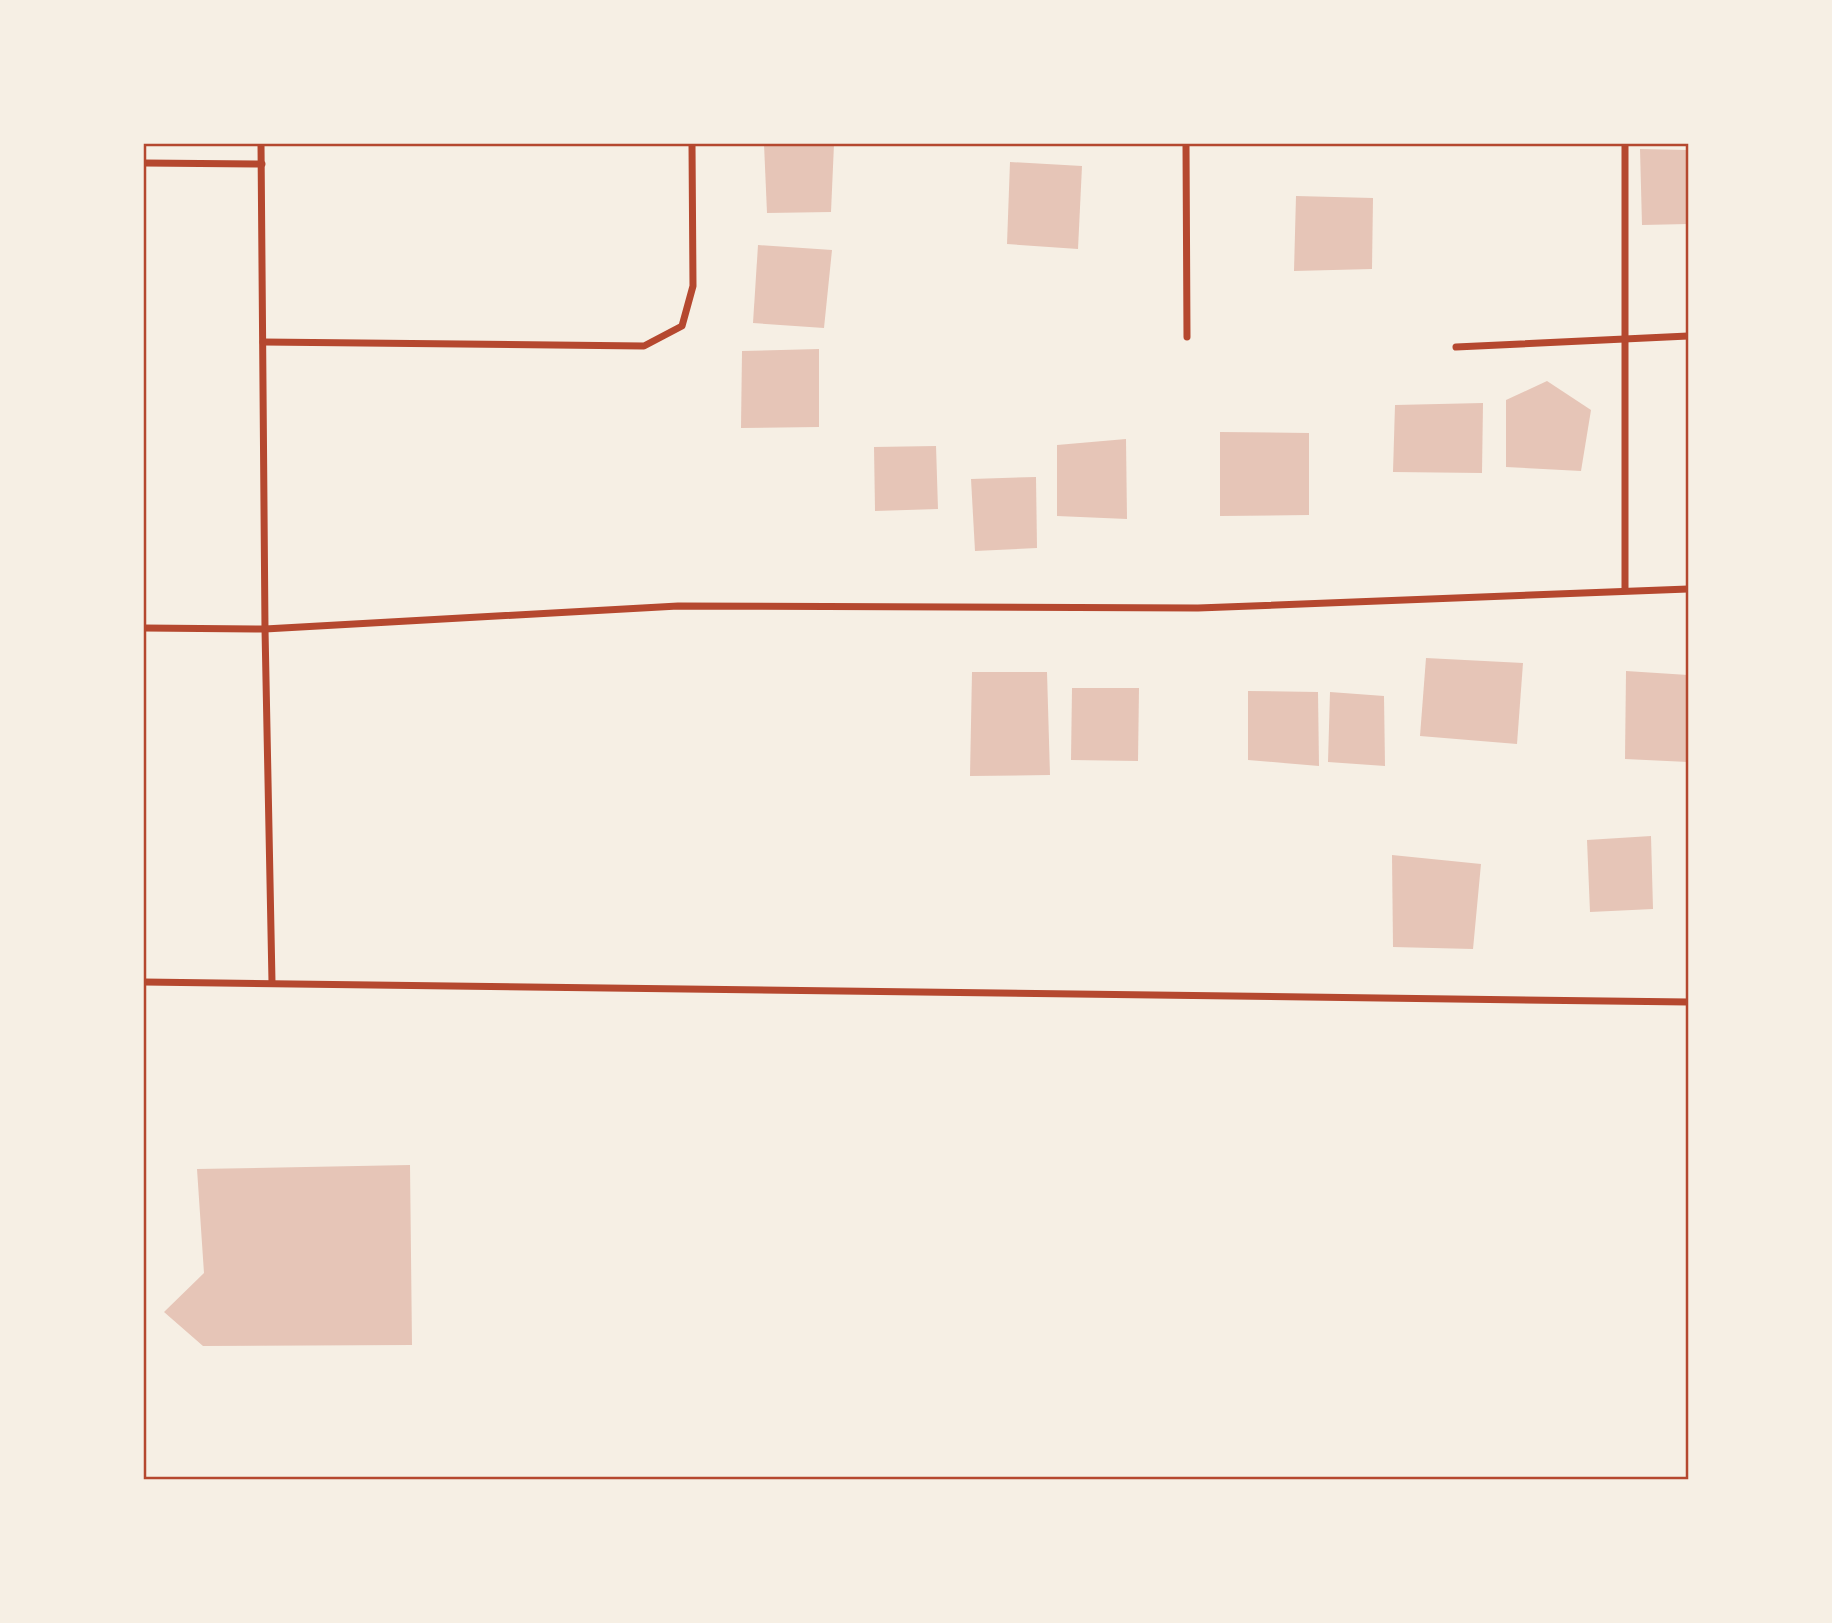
<svg xmlns="http://www.w3.org/2000/svg" width="1832" height="1623" font-family="'Roboto Condensed',sans-serif">
  <style>
    .building { fill: #e6c5b7 }
    .lines { fill: none; stroke-linecap: round; stroke-linejoin: round }
    .minor { stroke: #b5482f; stroke-width: 7 }
    .neatline { fill: none; stroke: #b5482f; stroke-width: 2.5 }
  </style>
  <rect width="100%" height="100%" fill="#f6efe4"/>
  <g class="building">
    <path d="M764 144H834L831 212 767 213Z"/>
    <path d="M1640 149 1688 150V224L1642 225Z"/>
    <path d="M1010 162 1082 166 1078 249 1007 244Z"/>
    <path d="M1296 196 1373 198 1372 269 1294 271Z"/>
    <path d="M758 245 832 250 824 328 753 323Z"/>
    <path d="M819 349V427L741 428 742 351Z"/>
    <path d="M1547 381 1591 410 1581 471 1506 467V400Z"/>
    <path d="M1483 403 1482 473 1393 472 1395 405Z"/>
    <path d="M1220 432 1309 433V515L1220 516Z"/>
    <path d="M1126 439 1127 519 1057 516V445Z"/>
    <path d="M936 446 938 509 875 511 874 447Z"/>
    <path d="M1036 477 1037 548 975 551 971 479Z"/>
    <path d="M1426 658 1523 663 1517 744 1420 736Z"/>
    <path d="M1626 671 1688 675V762L1625 759Z"/>
    <path d="M972 672H1047L1050 775 970 776Z"/>
    <path d="M1072 688H1139L1138 761 1071 760Z"/>
    <path d="M1248 691 1318 692 1319 766 1248 760Z"/>
    <path d="M1330 692 1384 696 1385 766 1328 762Z"/>
    <path d="M1651 836 1653 909 1590 912 1587 840Z"/>
    <path d="M1392 855 1481 864 1473 949 1393 947Z"/>
    <path d="M410 1165 412 1345 203 1346 164 1312 204 1273 197 1169Z"/>
  </g>
  <g class="lines">
    <g class="minor">
      <path d="M261 144 265 629 272 982"/>
      <path d="M1186 144 1187 337"/>
      <path d="M1625 144V590"/>
      <path d="M144 163 262 164"/>
      <path d="M263 342 644 346 682 326 693 286 692 144"/>
      <path d="M1456 347 1688 336"/>
      <path d="M144 628 265 629 678 606 1198 608 1688 589"/>
      <path d="M144 982 1688 1002"/>
    </g>
  </g>
  <rect width="1832" height="1623" fill="none" stroke="#f6efe4" stroke-width="290"/>
  <rect x="145" y="145" width="1542" height="1333" class="neatline"/>
</svg>
